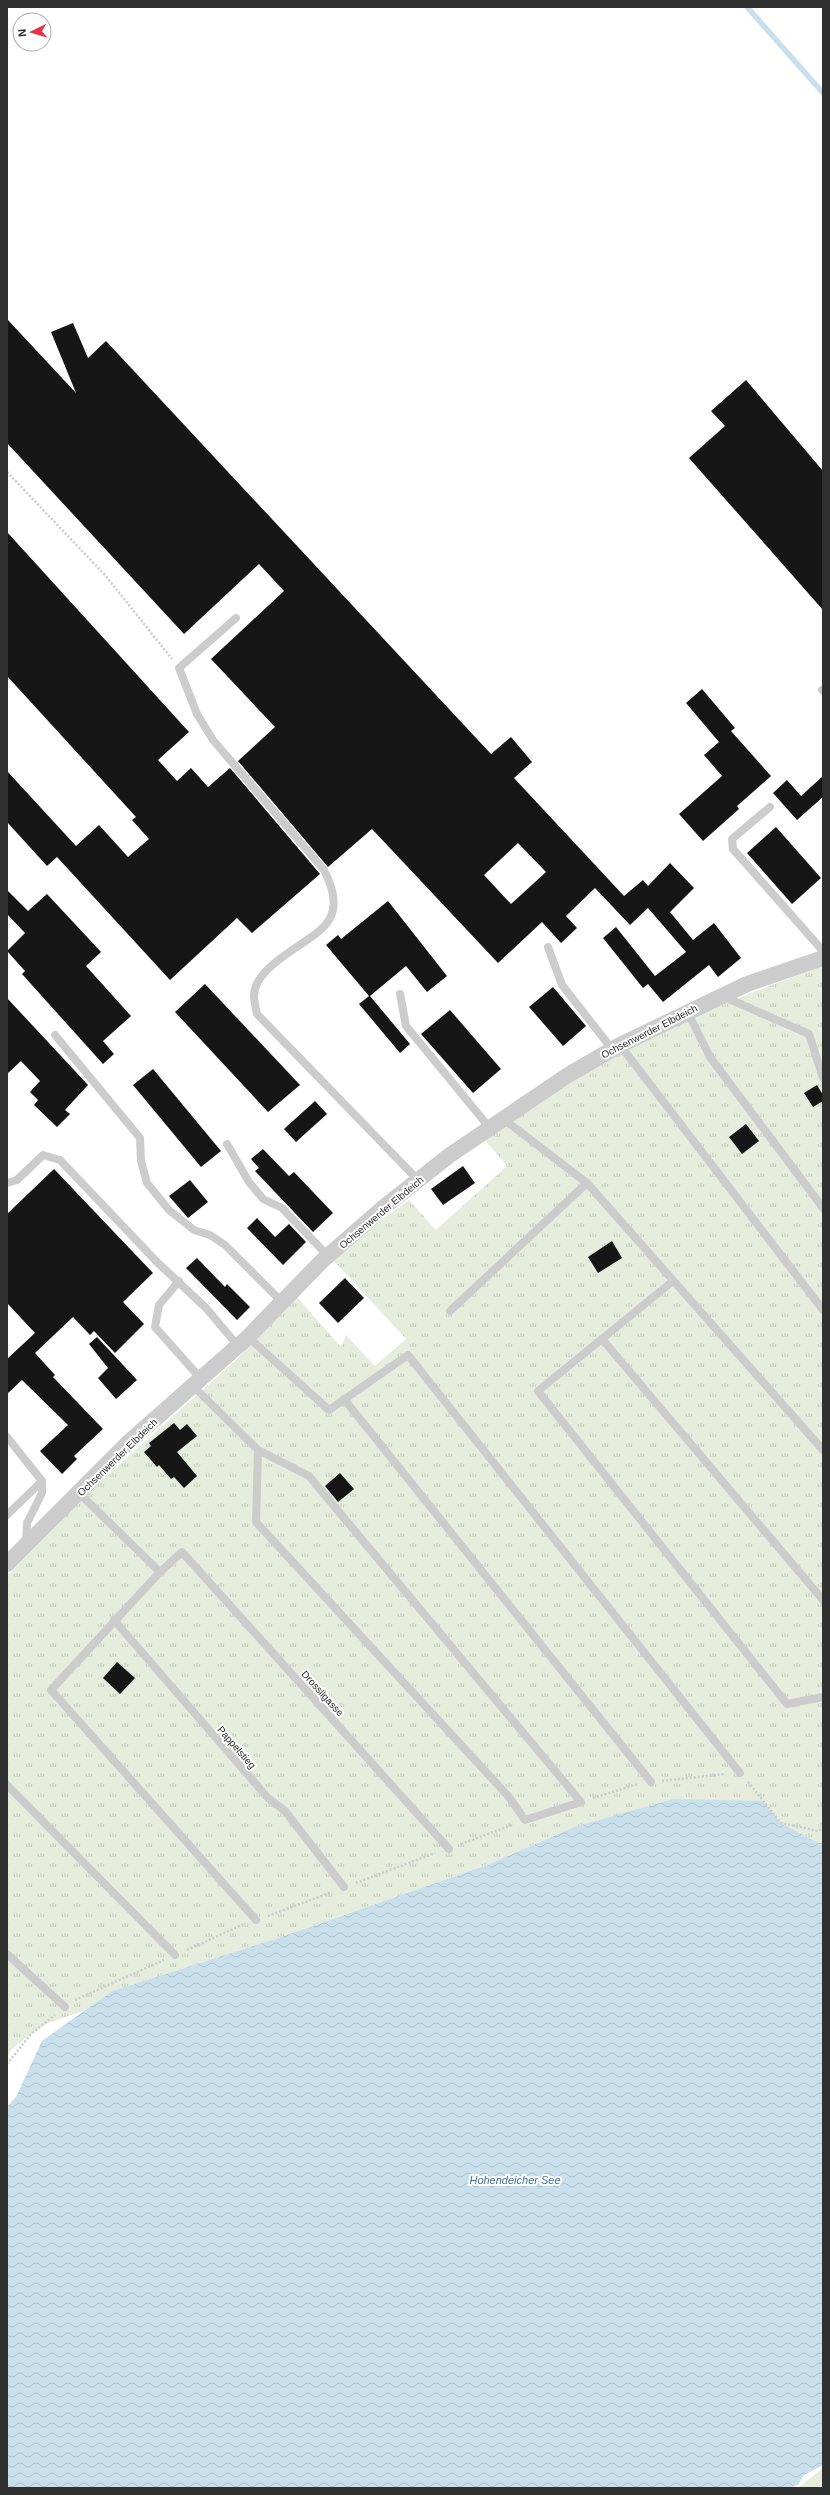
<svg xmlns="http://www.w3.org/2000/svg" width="830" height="2495" font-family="Arial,sans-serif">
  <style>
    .green { fill: #e6eddd }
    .park { fill: url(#park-tufts) }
    .water { fill: url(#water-waves) }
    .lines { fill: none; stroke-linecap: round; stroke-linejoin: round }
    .stream { stroke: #c9e0ec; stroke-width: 5.5 }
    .building { fill: #161616; fill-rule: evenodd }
    .path { stroke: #ccc; stroke-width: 2.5; stroke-dasharray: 2 2; stroke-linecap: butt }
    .service { stroke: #ccc; stroke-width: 8 }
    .minor { stroke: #ccc; stroke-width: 16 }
    .labels { text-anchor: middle; stroke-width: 4; stroke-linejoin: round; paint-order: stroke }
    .street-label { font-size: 10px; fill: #2f2f2f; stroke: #fff }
    .water-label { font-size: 11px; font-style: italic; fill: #3c7493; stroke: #fff }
  </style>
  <defs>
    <pattern id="park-tufts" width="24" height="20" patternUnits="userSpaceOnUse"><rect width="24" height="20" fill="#e6eddd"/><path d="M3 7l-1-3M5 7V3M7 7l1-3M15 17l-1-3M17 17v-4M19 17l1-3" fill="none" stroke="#c6ccbe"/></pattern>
    <pattern id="water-waves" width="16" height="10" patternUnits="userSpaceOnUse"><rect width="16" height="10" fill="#c9e0ec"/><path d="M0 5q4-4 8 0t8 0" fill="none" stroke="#adc0cb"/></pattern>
  </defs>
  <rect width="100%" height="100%" fill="#fff"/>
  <path class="green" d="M823 2468V2488H798Z"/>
  <path class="park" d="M823 966V1842L819 1843 781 1823 763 1801 574 1827 487 1865 281 1937 112 1991 85 2010 46 2024 31 2034 11 2050 7 2059V1576L102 1480 234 1362 297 1297 341 1347 346 1335 375 1366 406 1339 334 1261 357 1238 409 1200 436 1230 507 1166 485 1140C523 1115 560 1088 599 1065 669 1023 746 994 823 966Z"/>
  <path class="water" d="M673 1799 763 1801 781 1823 819 1843 823 1842V2465L804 2475 798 2485 788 2488H7V2107L16 2097 42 2041 112 1991 281 1937 487 1865 574 1827Z"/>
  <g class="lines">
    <path class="stream" d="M747 7 823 93"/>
  </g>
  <g class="building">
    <path d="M7 319 76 393 51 332 73 323 88 358 106 341 491 754 511 737 532 762 514 778 624 896 643 880 648 886 670 863 694 888 670 912 693 940 714 923 741 958 718 977 709 965 663 1002 648 984 643 988 603 938 616 927 655 976 686 952 648 908 630 925 595 888 566 916 577 928 561 943 542 922 498 963 372 829 328 867 238 761 275 727 211 659 284 591 259 564 184 634 7 443ZM518 843 546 872 511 904 484 875Z"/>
    <path d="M746 380 823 471V610L689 458 725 426 711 411Z"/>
    <path d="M7 532 189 732 158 760 177 781 191 768 208 787 230 768 320 874 252 933 237 918 170 980 57 857 47 866 7 822V771L76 846 99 825 128 857 149 839 132 820 136 817 7 676Z"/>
    <path d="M702 689 735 728 731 731 771 776 737 806 739 809 703 841 679 814 722 776 704 755 719 742 686 703Z"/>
    <path d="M823 776V797L797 820 773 793 787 780 801 796Z"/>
    <path d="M776 827 821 878 792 904 747 853Z"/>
    <path d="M7 890 28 911 47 894 101 952 86 966 131 1016 103 1041 114 1054 103 1064 22 974 25 971 7 951 25 933 7 914Z"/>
    <path d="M388 901 447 976 427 992 406 966 370 996 410 1044 400 1053 359 1004 369 996 326 945 338 935 341 939Z"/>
    <path d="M205 984 300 1085 268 1112 175 1012Z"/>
    <path d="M553 987 586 1026 563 1046 529 1007Z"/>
    <path d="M7 998 88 1085 65 1110 70 1114 57 1127 34 1105 38 1100 30 1092 40 1081 21 1061 7 1074Z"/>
    <path d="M450 1010 501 1069 473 1093 421 1034Z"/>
    <path d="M153 1069 221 1151 201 1167 133 1085Z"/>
    <path d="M817 1085 823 1095V1101L813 1107 804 1093Z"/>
    <path d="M315 1101 327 1114 296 1142 284 1129Z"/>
    <path d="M746 1124 759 1141 742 1154 729 1137Z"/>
    <path d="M263 1149 289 1176 294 1172 333 1213 313 1232 255 1171 259 1168 251 1159Z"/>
    <path d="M463 1166 475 1183 443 1205 431 1189Z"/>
    <path d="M54 1169 153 1273 123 1302 144 1324 115 1353 94 1331 90 1335 73 1317 35 1353 55 1375 53 1377 103 1429 74 1456 77 1459 62 1474 40 1451 68 1425 22 1380 7 1394V1359L35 1333 7 1303V1214Z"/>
    <path d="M190 1180 208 1202 188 1218 169 1196Z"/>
    <path d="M257 1218 275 1237 289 1224 306 1242 283 1265 247 1228Z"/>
    <path d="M612 1241 622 1258 598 1273 588 1257Z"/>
    <path d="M197 1258 225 1287 227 1284 250 1307 237 1320 186 1268Z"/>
    <path d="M345 1278 364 1298 338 1323 319 1303Z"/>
    <path d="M97 1337 137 1380 116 1399 98 1378 108 1368 89 1344Z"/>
    <path d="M174 1423 180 1430 187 1424 197 1436 177 1452 197 1476 184 1488 174 1477 171 1479 159 1465 157 1467 144 1452 151 1446 149 1443Z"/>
    <path d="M340 1473 354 1489 338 1502 325 1486Z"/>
    <path d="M117 1662 135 1678 120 1694 103 1678Z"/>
  </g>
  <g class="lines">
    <g class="path">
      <path d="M7 472 105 575 172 659"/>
      <path d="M662 1781 725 1774"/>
      <path d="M748 1782 781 1823 818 1831 823 1829"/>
      <path d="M593 1798 638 1784"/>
      <path d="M461 1844 512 1825"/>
      <path d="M356 1883 435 1853"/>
      <path d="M268 1916 332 1892"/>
      <path d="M187 1950 244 1924"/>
      <path d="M75 2000 164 1960"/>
      <path d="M7 2064 31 2034 55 2015"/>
    </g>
    <g class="service">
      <path d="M236 618 179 668 197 714 213 740 324 870C356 932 302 934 267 970 260 977 254 986 254 996 254 1002 256 1009 257 1014L418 1180"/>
      <path d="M822 690 823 691"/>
      <path d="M770 807 732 839 733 849 823 951"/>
      <path d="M548 947 562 985 612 1049"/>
      <path d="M400 994 406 1026 489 1127"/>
      <path d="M722 996 809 1034 823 1078"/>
      <path d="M687 1011 710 1057 823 1208"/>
      <path d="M55 1035 140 1138 141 1161 147 1183 169 1210 194 1230 210 1235 225 1245 282 1302"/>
      <path d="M620 1045 823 1310"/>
      <path d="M502 1118 587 1183 823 1450"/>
      <path d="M227 1144 249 1182 263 1199 282 1208 328 1256"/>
      <path d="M7 1183 17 1180 43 1155 60 1160 157 1262 206 1308 238 1346"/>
      <path d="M179 1281 159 1305 155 1327 202 1380"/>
      <path d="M673 1281 538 1391 787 1704 823 1697"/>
      <path d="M450 1311 587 1183"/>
      <path d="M248 1337 329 1410 408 1355 740 1773"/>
      <path d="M602 1339 823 1600"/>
      <path d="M194 1387 258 1450 309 1476 581 1802 525 1820 509 1797 256 1522 258 1450"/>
      <path d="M344 1399 651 1782"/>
      <path d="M7 1437 42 1481V1493L27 1523 26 1544"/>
      <path d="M79 1493 160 1572"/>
      <path d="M7 1515 42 1481"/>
      <path d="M114 1620 268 1798 285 1811 344 1887"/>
      <path d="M7 1785 175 1955"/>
      <path d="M256 1920 51 1690 160 1572 182 1552 449 1849"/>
      <path d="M7 1954 65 2007"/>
    </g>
    <path class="minor" d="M7 1564 130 1441 248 1337 322 1261 384 1207 450 1155 568 1075 620 1045 747 984 823 958"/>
  </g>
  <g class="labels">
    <g class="street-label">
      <text transform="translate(649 1031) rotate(-27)" y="4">Ochsenwerder Elbdeich</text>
      <text transform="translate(381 1212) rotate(-40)" y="4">Ochsenwerder Elbdeich</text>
      <text transform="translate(117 1457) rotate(-44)" y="4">Ochsenwerder Elbdeich</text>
      <text transform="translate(323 1693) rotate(48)" y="4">Drossllgasse</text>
      <text transform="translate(237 1747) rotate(49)" y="4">Pappelstieg</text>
    </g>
    <g class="water-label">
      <text x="515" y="2184">Hohendeicher See</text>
    </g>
  </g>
  <rect width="830" height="2495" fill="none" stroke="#2f2f2f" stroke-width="16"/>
  <g transform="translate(32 32) rotate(265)"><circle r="19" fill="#ffffff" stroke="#acacac"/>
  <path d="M0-3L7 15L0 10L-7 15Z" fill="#e73145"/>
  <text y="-6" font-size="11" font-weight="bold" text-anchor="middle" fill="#2f2f2f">N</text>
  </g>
</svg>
